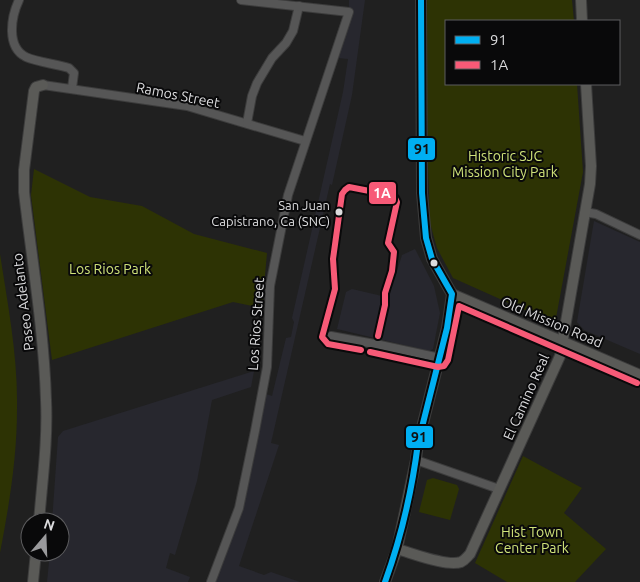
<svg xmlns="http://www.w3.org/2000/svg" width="640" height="582" font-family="Ubuntu,sans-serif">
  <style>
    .built { fill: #27272e }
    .green { fill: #2d3304 }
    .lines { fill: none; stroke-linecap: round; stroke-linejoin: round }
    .street-casing { stroke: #3c3c3c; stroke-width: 10 }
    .secondary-casing { stroke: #3c3c3c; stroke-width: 12 }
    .street { stroke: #565656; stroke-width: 8 }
    .secondary { stroke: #5a5a57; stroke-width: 10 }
    .bus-1-casing { stroke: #09090a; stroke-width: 10 }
    .bus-2-casing { stroke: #09090a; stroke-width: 10 }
    .bus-1 { stroke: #00aff2; stroke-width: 6 }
    .bus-2 { stroke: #f75a77; stroke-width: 6 }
    .bus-dot { fill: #dcdcde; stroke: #09090a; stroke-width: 2 }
    .labels { text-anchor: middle; stroke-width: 4; stroke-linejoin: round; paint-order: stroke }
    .bus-label { font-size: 13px; fill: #dcdcde; stroke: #09090a; text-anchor: end }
    .street-label { font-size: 14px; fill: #dcdcde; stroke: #09090a }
    .park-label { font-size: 14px; fill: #cfe279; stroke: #09090a }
    .line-badge { stroke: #09090a; stroke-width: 2 }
    .badge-label { font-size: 14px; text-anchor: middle; font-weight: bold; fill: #fff }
    .pale-badge-label { font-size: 14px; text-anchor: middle; font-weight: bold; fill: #111 }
  </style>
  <rect width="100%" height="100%" fill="#202020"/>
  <g class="built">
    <path d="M349 0H365L352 95 332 185 330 184 271 443 279 445 239 566 264 575 271 572 300 582H214L234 529 266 394 272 396 286 338 291 337 294 322 292 318 343 92 348 59 338 58 344 39 351 13 349 7Z"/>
    <path d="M594 221 640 242V354L584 330 577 322Z"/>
    <path d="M415 249 434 286 440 313 433 349 429 351 337 329 346 292 352 289 382 296 388 275 396 274 402 255Z"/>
    <path d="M254 371 251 387 212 400 197 481 175 555 170 553 166 568 190 577 188 582H47L50 552H60V522H52L58 437 63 431Z"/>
  </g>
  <g class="green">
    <path d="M427 0H572L574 21H446V84H577L583 172 556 318 554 323 453 278 437 248 430 223 428 166 426 53Z"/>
    <path d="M34 169 90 197 142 206 194 234 267 253 262 308 233 302 52 360 31 195Z"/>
    <path d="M0 254C8 306 18 357 17 409 17 458 9 506 0 553Z"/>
    <path d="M523 456 582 488 564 513 606 549 575 582H507L475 563Z"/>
    <path d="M433 478 457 485 459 489 450 520 419 512 427 480Z"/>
  </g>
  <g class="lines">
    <defs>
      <g id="street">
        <path d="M19 0C11 17 6 47 26 57 37 62 56 64 69 68L74 73 72 88"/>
        <path d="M43 85 187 106 305 141"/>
        <path d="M247 123 252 96 257 83 272 58 286 43 293 31 299 6"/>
        <path d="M585 212 596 214 640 235"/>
        <path d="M331 336 380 345 440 358"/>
        <path d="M416 460 499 489"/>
        <path d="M211 582 239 508 255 431 267 367 270 286 288 195 349 12 241 0"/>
      </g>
      <g id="secondary">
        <path d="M581 0 582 21"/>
        <path d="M452 294 640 375"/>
        <path d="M39 522C42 482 48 441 46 400 44 331 32 261 24 192V170L34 91 36 87 43 85"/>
        <path d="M397 549C412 553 447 567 461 562 465 560 467 557 470 554L560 356 590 184 591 166 586 84"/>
        <path d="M33 582 36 552"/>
        <path d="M385 582 397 549 416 460 418 443 447 328 452 294 432 259 426 238 422 193 421 0"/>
      </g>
    </defs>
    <use href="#street" class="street-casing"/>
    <use href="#secondary" class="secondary-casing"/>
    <use href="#street" class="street"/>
    <use href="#secondary" class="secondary"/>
    <defs>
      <path id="bus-1" d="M385 582C401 538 412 490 418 443L447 328 452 294 432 259 426 238 422 193 421 0"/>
      <g id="bus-2">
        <path d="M361 350 328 344 322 337 335 289 333 259 342 194 345 190 349 187 390 195 395 198 397 202 388 243 394 252 392 271 385 293V305L378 336"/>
        <path d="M370 352 438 367 444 366 448 360 459 306 637 383"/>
      </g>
    </defs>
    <use href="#bus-1" class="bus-1-casing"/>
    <use href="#bus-2" class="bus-2-casing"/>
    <use href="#bus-1" class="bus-1"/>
    <use href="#bus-2" class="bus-2"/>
  </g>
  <g class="bus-dot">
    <circle cx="339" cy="212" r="4.5"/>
    <circle cx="434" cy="263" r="4.5"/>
  </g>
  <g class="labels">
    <g class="bus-label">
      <text x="330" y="210">San Juan<tspan x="330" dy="16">Capistrano, Ca (SNC)</tspan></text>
    </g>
    <g class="street-label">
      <text transform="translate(178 95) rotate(11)" y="5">Ramos Street</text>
      <text transform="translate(23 302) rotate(-97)" y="5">Paseo Adelanto</text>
      <text transform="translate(552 322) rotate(23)" y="5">Old Mission Road</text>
      <text transform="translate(256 324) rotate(-86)" y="5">Los Rios Street</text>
      <text transform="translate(526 397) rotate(-66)" y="5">El Camino Real</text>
    </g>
    <g class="park-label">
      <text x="505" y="161">Historic SJC<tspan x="505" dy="16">Mission City Park</tspan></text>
      <text x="110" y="274">Los Rios Park</text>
      <text x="532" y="537">Hist Town<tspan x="532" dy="16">Center Park</tspan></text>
    </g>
  </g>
  <g class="line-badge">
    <rect x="407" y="137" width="29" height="24" rx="5" fill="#00aff2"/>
    <rect x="368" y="181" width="29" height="24" rx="5" fill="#f75a77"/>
    <rect x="405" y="425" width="29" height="24" rx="5" fill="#00aff2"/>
  </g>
  <g class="badge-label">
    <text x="382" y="198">1A</text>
  </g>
  <g class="pale-badge-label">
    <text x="422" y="154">91</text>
    <text x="419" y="442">91</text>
  </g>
  <rect x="445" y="20" width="175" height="65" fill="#09090a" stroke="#5d5d5f"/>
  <rect x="455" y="36" width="25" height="8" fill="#00aff2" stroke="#5d5d5f"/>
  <text x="490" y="45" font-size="15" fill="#dcdcde">91</text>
  <rect x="455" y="61" width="25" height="8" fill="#f75a77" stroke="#5d5d5f"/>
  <text x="490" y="70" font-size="15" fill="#dcdcde">1A</text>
  <g transform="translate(45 537) rotate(19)"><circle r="24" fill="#09090a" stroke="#5d5d5f"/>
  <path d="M0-4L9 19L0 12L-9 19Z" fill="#9a9a9c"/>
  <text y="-8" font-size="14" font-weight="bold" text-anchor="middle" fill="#dcdcde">N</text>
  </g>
</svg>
